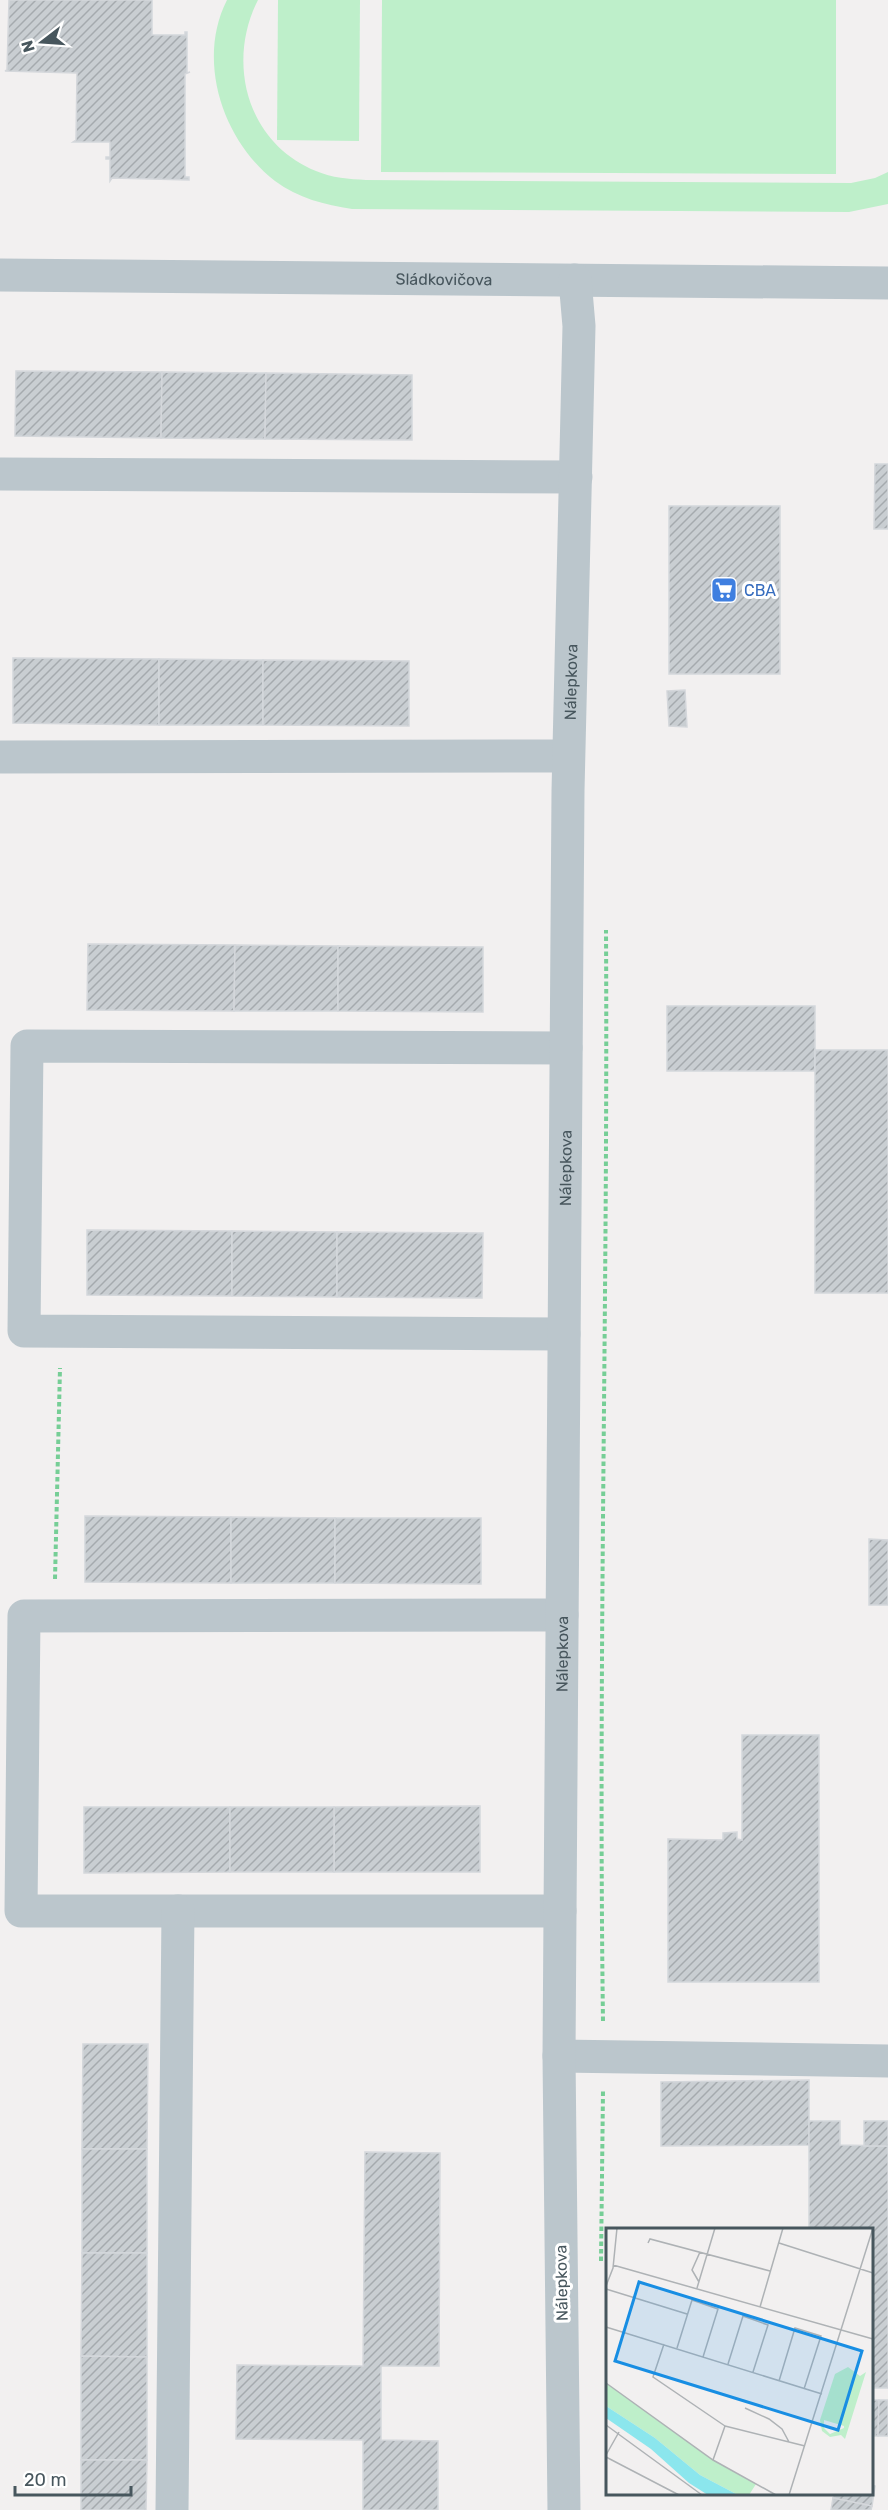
<svg xmlns="http://www.w3.org/2000/svg" width="888" height="2510" font-family="Rubik,sans-serif">
  <style>
    .green { fill: #beefca }
    .building { fill: url(#building-hatch); stroke: #d4d7db; stroke-width: 1.5 }
    .lines { fill: none; stroke-linecap: round; stroke-linejoin: round }
    .path { stroke: #76ce96; stroke-width: 4; stroke-dasharray: 4.5 3; stroke-linecap: butt }
    .minor { stroke: #bbc6cc; stroke-width: 33 }
    .labels { text-anchor: middle; stroke-width: 6; stroke-linejoin: round; paint-order: stroke }
    .street-label { font-size: 16px; fill: #47565d; stroke: #fff }
    .shop-label { font-size: 16px; fill: #366cbe; stroke: #fff; text-anchor: start }
    .inset-road { fill: none; stroke: #aeb2b5; stroke-width: 1.5 }
    .view { fill: #188ee3; fill-opacity: 0.15; stroke: #188ee3; stroke-width: 3 }
    .inset-edge { fill: none; stroke: #47565d; stroke-width: 3 }
  </style>
  <defs>
    <pattern id="building-hatch" width="6" height="6" patternUnits="userSpaceOnUse" patternTransform="scale(1.5)"><rect width="6" height="6" fill="#c9ced2"/><path d="M-1 1l2-2M0 6l6-6M5 7l2-2" fill="none" stroke="#a5aaae"/></pattern>
  </defs>
  <rect width="100%" height="100%" fill="#f2f0f0"/>
  <g class="green">
    <path d="M227 0H258C226 63 247 143 316 171 332 178 349 179 366 180L851 183 875 178 888 172V204L849 212 352 209C325 205 298 198 275 181 223 141 196 61 227 0Z"/>
    <path d="M278 0H360L359 141 277 140Z"/>
    <path d="M382 0H836V174L381 172Z"/>
  </g>
  <g class="building">
    <path d="M9 0H152V35H185V32H187V73L190 72 185 74V177H189V180L112 178 110 181V159H106V157H110V142H73L76 140 77 73 5 71 7 70Z"/>
    <path d="M16 371 162 372 161 438 15 436Z"/>
    <path d="M162 372 266 373 265 439 161 438Z"/>
    <path d="M266 373 412 375V440L265 439Z"/>
    <path d="M875 464H888V529H874Z"/>
    <rect x="669" y="506" width="111" height="168"/>
    <path d="M13 658 159 659V725L13 723Z"/>
    <path d="M159 659 263 660V725H159Z"/>
    <path d="M263 660 409 661V726L263 725Z"/>
    <path d="M685 690 687 727 669 726 667 691Z"/>
    <path d="M88 944 235 945 234 1011 87 1010Z"/>
    <path d="M235 945 338 946V1011H234Z"/>
    <path d="M338 946 483 947V1012L338 1011Z"/>
    <rect x="667" y="1006" width="148" height="65"/>
    <rect x="815" y="1050" width="73" height="243"/>
    <path d="M87 1230 232 1231V1296L87 1295Z"/>
    <path d="M232 1231 337 1232V1297L232 1296Z"/>
    <path d="M337 1232 483 1233 482 1298 337 1297Z"/>
    <path d="M85 1516 231 1517V1583L85 1582Z"/>
    <path d="M231 1517 335 1518V1583H231Z"/>
    <path d="M335 1518H481V1584L335 1583Z"/>
    <path d="M869 1539 888 1540V1605H869Z"/>
    <path d="M742 1735H819V1982H668V1839L723 1840V1833L737 1832V1839L742 1840Z"/>
    <path d="M480 1806V1872H334V1807Z"/>
    <path d="M84 1807H230V1872L84 1873Z"/>
    <rect x="230" y="1807" width="104" height="65"/>
    <path d="M83 2044H148L147 2149H82Z"/>
    <path d="M809 2080V2145L661 2146V2082Z"/>
    <path d="M809 2121H840V2145L888 2146V2388H872V2230H809Z"/>
    <rect x="864" y="2121" width="24" height="25"/>
    <rect x="82" y="2149" width="65" height="104"/>
    <path d="M365 2152 440 2153 439 2366H381V2440L438 2441V2510H363V2440L236 2439 237 2365 363 2366Z"/>
    <path d="M82 2253H147V2357L81 2356Z"/>
    <path d="M81 2356 147 2357V2460H81Z"/>
    <path d="M872 2400H879L878 2436H872Z"/>
    <path d="M879 2400H888V2436H878Z"/>
    <path d="M81 2460H147L146 2510H81Z"/>
    <path d="M872 2485 875 2486 872 2506 833 2498 835 2494H872Z"/>
    <path d="M833 2498 872 2506 871 2510H831Z"/>
  </g>
  <g class="lines">
    <g class="path">
      <path d="M55 1579 60 1368"/>
      <path d="M603 2021C598 1658 608 1294 606 930"/>
      <path d="M601 2261 603 2091"/>
    </g>
    <g class="minor">
      <path id="s1" d="M0 275 888 283"/>
      <path d="M0 474 576 477"/>
      <path d="M0 757 568 756"/>
      <path d="M564 1334 24 1331 27 1046 566 1048"/>
      <path d="M560 1911H21L24 1616 562 1615"/>
      <path d="M559 2056 888 2061"/>
      <path d="M172 2510 178 1911"/>
      <path id="s2" d="M564 2510 559 2056 568 791 579 326 575 280"/>
    </g>
  </g>
  <defs>
    <symbol id="supermarket-square" viewBox="-11 -11 22 22"><rect x="-9" y="-9" width="18" height="18" rx="4" fill="#3f7fe0" stroke="#fff"/><path d="M-6-5.5h2.5l.6 2H6L4.5 2H-2.5L-4.4-4H-6ZM-1.5 3.2a1.3 1.3 0 1 0 .1 0ZM3 3.2a1.3 1.3 0 1 0 .1 0Z" fill="#fff"/></symbol>
  </defs>
  <g fill-rule="evenodd">
    <use href="#supermarket-square" x="709" y="575" width="30" height="30"/>
  </g>
  <g class="labels">
    <g class="street-label">
      <text dy="6" stroke="none"><textPath href="#s1" startOffset="444">Sládkovičova</textPath></text>
      <text dy="6" stroke="none"><textPath href="#s2" startOffset="1828">Nálepkova</textPath></text>
      <text dy="6" stroke="none"><textPath href="#s2" startOffset="1342">Nálepkova</textPath></text>
      <text dy="6" stroke="none"><textPath href="#s2" startOffset="856">Nálepkova</textPath></text>
      <text transform="translate(561 2283) rotate(-91)" y="6">Nálepkova</text>
    </g>
    <g class="shop-label">
      <text x="744" y="596">CBA</text>
    </g>
  </g>
  <g transform="translate(606 2228)">
    <rect width="267" height="267" fill="#f2f0f0"/>
    <path d="M242 139 254 148 260 144 239 211 235 207 224 209 216 203 214 192 229 146ZM218 192 238 198V200L224 206 218 200ZM0 155 107 232 150 256 143 267H132L94 247 49 210 0 178Z" fill="#beefca" fill-rule="evenodd"/>
    <path d="M0 178 49 210 94 247 132 267H102L83 255 45 221 0 190Z" fill="#8be6ed"/>
    <path class="inset-road" d="M42 15 44 11 164 43M173 15 267 45M7 37 267 111M93 54 86 42 94 24M0 58 7 40 11 0M91 60 109 0M0 61 81 86M154 79 177 0M0 99 216 166M58 116 47 149 119 198M71 120 86 72 112 81 97 129M122 136 137 88 162 97 147 144M173 153 189 100 215 108 198 161M0 155 107 232 170 267M139 180 163 191 176 201 183 214M0 197 96 267M119 198 199 218M0 227 13 204M0 229 73 267M107 232 119 198M183 267 267 0"/>
    <path class="view" d="M33 54 256 123 232 202 9 133Z"/>
    <rect width="267" height="267" class="inset-edge"/>
  </g>
  <g transform="translate(42 42) rotate(253)" stroke="#ffffff" stroke-width="4.5" paint-order="stroke">
  <path d="M0-4.5L10 22L0 15L-10 22Z" fill="#47565d"/>
  <text y="-9" font-size="16" font-weight="bold" text-anchor="middle" fill="#47565d">N</text>
  </g>
  <path d="M15 2486v9h116v-9" fill="none" stroke="#47565d" stroke-width="3"/>
  <text x="24" y="2486" font-size="18" fill="#47565d" stroke="#ffffff" stroke-width="4.5" paint-order="stroke">20 m</text>
</svg>
